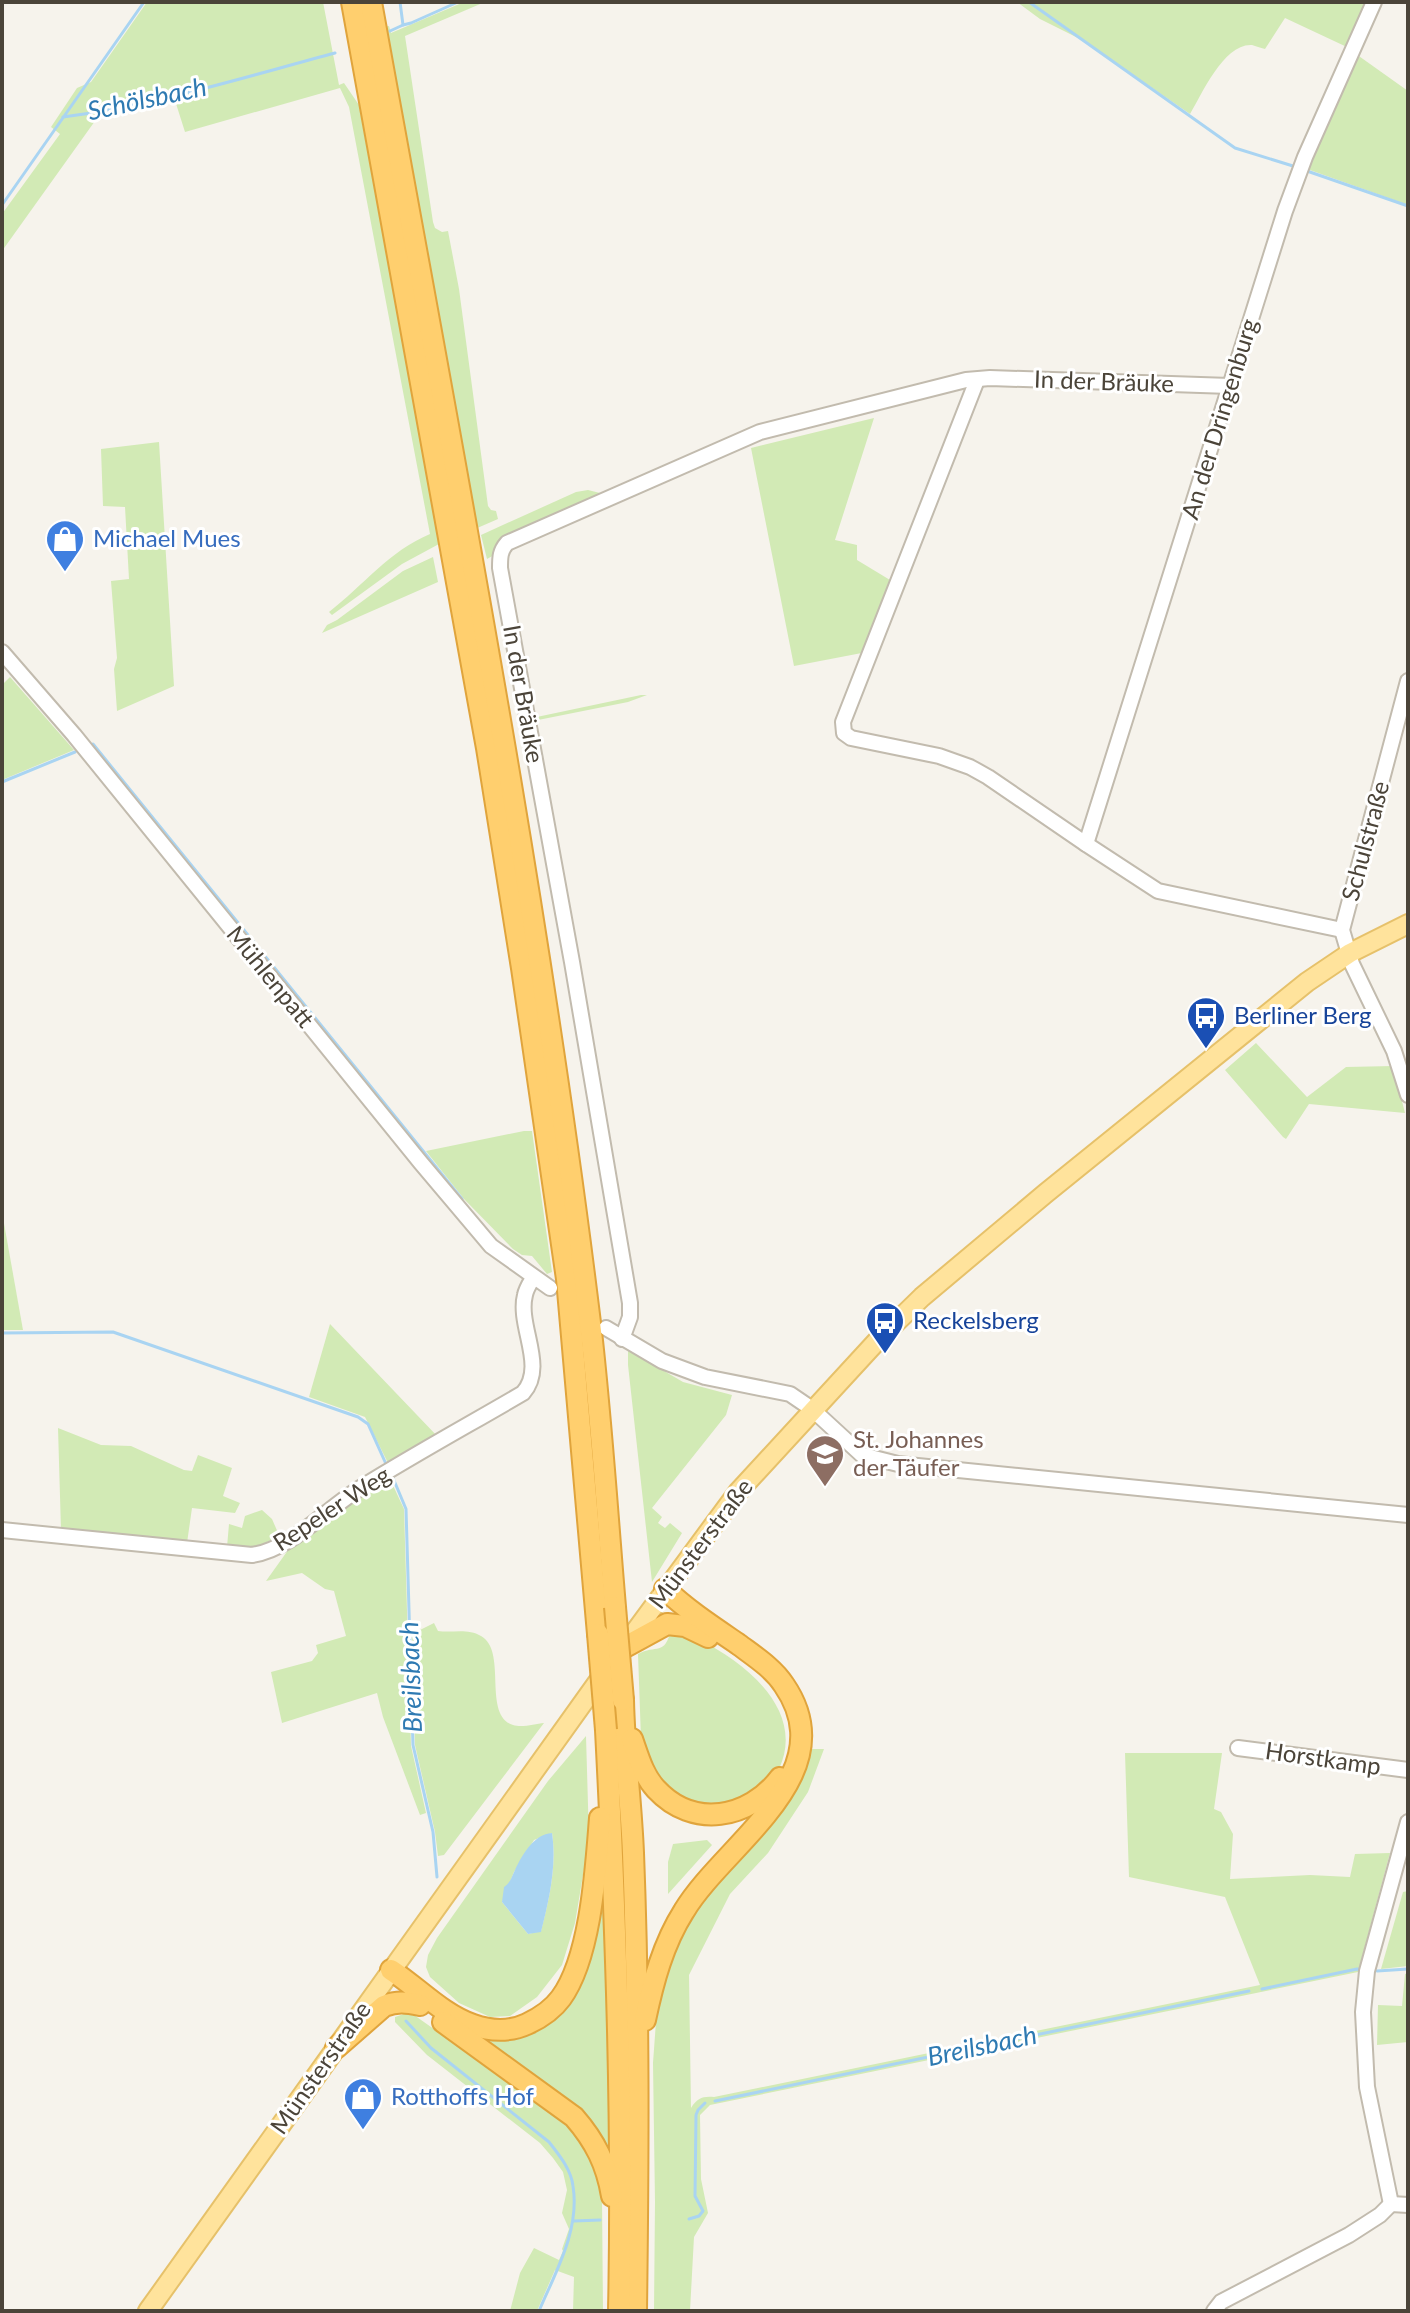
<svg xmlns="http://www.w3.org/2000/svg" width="1410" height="2313" font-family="Lato,sans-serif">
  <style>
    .green { fill: #d2eab5; fill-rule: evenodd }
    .water { fill: #a9d4f2 }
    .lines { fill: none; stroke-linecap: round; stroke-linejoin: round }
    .stream { stroke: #a9d4f2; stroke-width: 3 }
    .minor-casing { stroke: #c2bbae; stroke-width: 18 }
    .major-casing { stroke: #e6c16a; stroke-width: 22 }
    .highway-casing { stroke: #e0a43c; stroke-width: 24 }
    .minor { stroke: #fff; stroke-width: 14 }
    .major { stroke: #ffe39c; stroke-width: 18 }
    .highway { stroke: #ffcf6e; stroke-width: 20 }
    .highway-bridge-casing { stroke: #e0a43c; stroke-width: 24; stroke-linecap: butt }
    .highway-bridge { stroke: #ffcf6e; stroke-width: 20 }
    .labels { text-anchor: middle; stroke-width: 6; stroke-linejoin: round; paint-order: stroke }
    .street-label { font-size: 24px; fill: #4b4439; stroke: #fff }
    .shop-label { font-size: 24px; fill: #366cbe; stroke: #fff; text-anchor: start }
    .transit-label { font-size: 24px; fill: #164399; stroke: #fff; text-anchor: start }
    .education-label { font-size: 24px; fill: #785e54; stroke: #fff; text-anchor: start }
    .water-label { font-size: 26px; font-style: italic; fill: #2e7ab2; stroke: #fff }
  </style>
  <rect width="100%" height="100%" fill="#f6f3ec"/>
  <g class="green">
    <path d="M147 2H323L339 85 344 83 359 105 439 544 402 564 332 615 329 612C364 585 389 551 430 534L349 107 340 88 185 132 172 91 105 107 2 251V214L60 134 51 127 77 88 91 82Z"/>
    <path d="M464 2H485L405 36 433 222 435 228 442 232 448 231 459 289 488 506 491 510 496 511 498 519 475 529 384 27 389 26 391 33Z"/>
    <path d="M1017 2H1369L1349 48 1285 18 1265 49C1260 48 1256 46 1252 45 1224 43 1202 94 1190 114L1084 41 1040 19Z"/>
    <path d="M1356 54 1408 91V205L1307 169Z"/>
    <path d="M874 418 835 540 857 545V560L895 583 867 652 794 666 751 448Z"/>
    <path d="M159 442 174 686 117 711 114 669 117 658 111 581 129 579 125 507 103 506 101 449Z"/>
    <path d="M588 490 604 494 487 559 481 535 576 492Z"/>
    <path d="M433 557 438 582 322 633 327 625 337 620 403 571Z"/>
    <path d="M10 677 74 750 2 780V685Z"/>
    <path d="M641 695H647L628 702 533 721 532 718Z"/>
    <path d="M1256 1043 1307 1097 1346 1067 1393 1066 1405 1113 1309 1104 1286 1139 1283 1137 1225 1070Z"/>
    <path d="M524 1131H532L552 1272 547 1274 532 1256 522 1255 513 1249 464 1199 426 1151Z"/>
    <path d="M2 1212 23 1330H2Z"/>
    <path d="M330 1324 438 1437 389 1465 365 1417 309 1397Z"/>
    <path d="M628 1350 683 1382 732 1395 726 1415 652 1508 662 1517 658 1523 665 1528 670 1523 682 1533 652 1582 628 1365Z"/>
    <path d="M58 1428 101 1445 131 1446 184 1470 192 1471 198 1455 232 1468 223 1496 240 1503 235 1513 192 1508 187 1543 61 1530Z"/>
    <path d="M390 1479 404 1509 411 1746 426 1813 420 1815 383 1717 377 1693 282 1723 271 1672 312 1661 318 1653 316 1645 346 1636 334 1591 325 1589 302 1573 266 1581 291 1546 365 1494Z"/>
    <path d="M262 1510 272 1519 279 1535C259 1548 251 1549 227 1547L229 1524 242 1528 245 1516Z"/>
    <path d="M434 1623 438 1631C453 1633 468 1628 481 1636 508 1651 482 1715 513 1725 522 1728 535 1724 544 1723L444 1855 438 1856 435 1832 415 1745 412 1634Z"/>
    <path d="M671 1629C680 1633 691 1635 700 1640 746 1663 806 1711 779 1769 773 1781 749 1797 738 1806H692L659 1783 641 1739 638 1654C656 1644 665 1657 671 1629Z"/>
    <path d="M586 1736 589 1839 575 1923 562 1965 537 1997 510 2016 490 2017 459 2003 430 1977 426 1967 428 1955 437 1938 548 1781ZM552 1833C557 1866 549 1900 541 1931L528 1934 502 1902 514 1872 534 1840Z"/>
    <path d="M807 1749H824L808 1792 768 1853 730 1894 689 1975 691 2108C697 2098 703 2096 714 2097L1260 1985 1225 1897 1129 1877 1125 1753H1222L1214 1809 1221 1812 1233 1834 1230 1879 1310 1875 1350 1877 1355 1854 1390 1853 1358 1972 710 2105 700 2115 701 2179 708 2213 694 2237 690 2311H654L655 2202 653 2063 657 2008 672 1959 690 1919 709 1890 787 1804 795 1791Z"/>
    <path d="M707 1840 712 1845 668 1894V1862L673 1844Z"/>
    <path d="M604 1873 611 2163 471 2031 552 2016Z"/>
    <path d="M1408 1891V1966L1381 1969 1403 1892Z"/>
    <path d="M1408 1973V2042L1377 2045 1378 2005 1402 2006 1405 1974Z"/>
    <path d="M407 2013 414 2015 543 2106 570 2128 589 2152 602 2198 603 2311H573L574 2277 555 2270 537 2311H510L520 2273 534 2248 559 2260 563 2251 562 2249 569 2229 562 2213 567 2190 563 2172 553 2158 540 2143 427 2055 395 2022V2017Z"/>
  </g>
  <path class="water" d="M552 1833C557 1866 549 1900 541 1932L528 1934 502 1902 504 1887C511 1882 511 1878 515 1870 522 1855 534 1834 552 1833Z"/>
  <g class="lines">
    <g class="stream">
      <path d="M1029 2 1235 148 1293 166"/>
      <path d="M403 25 411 23 458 2"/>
      <path d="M390 31 403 25 400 2"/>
      <path d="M63 117C156 105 245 77 335 53"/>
      <path d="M1307 171 1408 206"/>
      <path d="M2 205 144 2"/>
      <path d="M93 744 462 1199"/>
      <path d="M2 782 75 752"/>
      <path d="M2 1333 113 1332 358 1417 368 1424 386 1464"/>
      <path d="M393 1478 406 1509 413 1745 433 1832 437 1877"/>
      <path d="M1377 1971 1408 1969"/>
      <path d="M1262 1989 1357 1969 1363 1970"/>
      <path d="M406 2021 431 2048 549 2142C559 2155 571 2169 573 2186 580 2230 556 2271 539 2311"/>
      <path d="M715 2101 1249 1991"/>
      <path d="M689 2219 699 2216 703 2211 695 2196 696 2115 698 2110 705 2103"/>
      <path d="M574 2221 600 2220"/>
    </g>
    <defs>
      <g id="minor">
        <path d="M977 380 843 722 844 733 851 738 939 756 970 767 988 777 1086 844 1158 891 1342 930"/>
        <path d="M2 652 74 735 421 1163 491 1246 550 1288"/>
        <path d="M1408 681 1342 930 1352 964 1394 1051 1408 1095"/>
        <path d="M1086 844 1285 211 1305 157 1374 2"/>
        <path d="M606 1328 662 1361 705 1377 790 1394 812 1409 862 1455 898 1464 1408 1515"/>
        <path d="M622 1339 630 1317V1303L572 962 500 568C500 557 500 551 507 543L760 432 966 380 990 378 1230 386"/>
        <path d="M2 1530 252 1555C292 1549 327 1508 362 1487 415 1454 470 1424 523 1393 547 1366 517 1326 525 1295 526 1289 530 1283 533 1278"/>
        <path d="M1238 1748 1408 1770"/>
        <path d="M1391 2204 1367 2087 1363 2012 1367 1971 1408 1822"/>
        <path d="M1391 2204 1408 2205"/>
        <path d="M1214 2311 1221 2302 1349 2235 1380 2215 1391 2204"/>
      </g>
      <g id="major">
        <path d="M623 1648 738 1492 877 1341 922 1297 1046 1193 1307 982 1350 953 1408 924"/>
        <path d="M148 2311 605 1672"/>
      </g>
      <g id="highway">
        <path d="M352 2 487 748 522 968 567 1279 598 1634"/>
        <path d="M371 2C450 441 536 880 590 1323 601 1417 607 1512 615 1607"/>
        <path d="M623 1648 667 1624 685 1626 708 1637"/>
        <path d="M623 1700C624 1751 631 1802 633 1853 639 2006 638 2158 636 2311"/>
        <path d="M606 1730C616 1924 623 2117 619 2311"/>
        <path d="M632 1739C638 1756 643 1775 656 1789 693 1829 749 1819 780 1778"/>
        <path d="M391 1970C417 1987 443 2015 473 2025 490 2031 510 2032 527 2024 540 2018 553 2009 561 1998 591 1957 596 1868 600 1818"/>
        <path d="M645 2020C653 1982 663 1944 684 1911 724 1844 846 1775 784 1685 773 1668 754 1656 738 1644 713 1627 687 1610 665 1589"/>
        <path d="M443 2022 574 2117C595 2141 607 2165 612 2196"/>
        <path d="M336 2048 384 2006C397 2001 406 2002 420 2005"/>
      </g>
    </defs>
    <use href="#minor" class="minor-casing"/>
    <use href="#major" class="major-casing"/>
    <use href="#highway" class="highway-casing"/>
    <use href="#minor" class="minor"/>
    <use href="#major" class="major"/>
    <use href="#highway" class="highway"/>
    <defs>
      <g id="highway-bridge">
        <path d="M615 1607 623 1700"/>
        <path d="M598 1634 606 1730"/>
      </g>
    </defs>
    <use href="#highway-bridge" class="highway-bridge-casing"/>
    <use href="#highway-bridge" class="highway-bridge"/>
  </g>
  <defs>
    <symbol id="shop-pin" viewBox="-11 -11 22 30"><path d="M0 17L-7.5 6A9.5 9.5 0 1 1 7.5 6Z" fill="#3f7fe0" stroke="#fff"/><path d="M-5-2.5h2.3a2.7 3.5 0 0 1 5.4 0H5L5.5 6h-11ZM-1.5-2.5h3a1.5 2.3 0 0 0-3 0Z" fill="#fff"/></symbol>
    <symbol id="bus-pin" viewBox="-11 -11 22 30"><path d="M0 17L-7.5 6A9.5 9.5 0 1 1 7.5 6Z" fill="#1a4fb4" stroke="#fff"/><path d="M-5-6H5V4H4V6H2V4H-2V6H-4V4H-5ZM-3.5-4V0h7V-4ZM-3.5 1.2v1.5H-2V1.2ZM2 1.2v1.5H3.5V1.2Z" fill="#fff"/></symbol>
    <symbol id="school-pin" viewBox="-11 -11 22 30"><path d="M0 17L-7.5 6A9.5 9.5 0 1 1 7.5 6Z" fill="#8d6e63" stroke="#fff"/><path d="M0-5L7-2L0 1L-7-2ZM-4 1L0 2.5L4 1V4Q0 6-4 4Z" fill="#fff"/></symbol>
  </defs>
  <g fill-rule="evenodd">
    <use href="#shop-pin" x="43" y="517" width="44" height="60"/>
    <use href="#bus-pin" x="1184" y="994" width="44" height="60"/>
    <use href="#bus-pin" x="863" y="1299" width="44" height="60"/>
    <use href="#school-pin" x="803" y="1432" width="44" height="60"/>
    <use href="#shop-pin" x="341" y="2075" width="44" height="60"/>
  </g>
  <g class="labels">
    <g class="street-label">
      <text transform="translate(1104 382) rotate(2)" y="8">In der Bräuke</text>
      <text transform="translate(1220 419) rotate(-73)" y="8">An der Dringenburg</text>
      <text transform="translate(523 694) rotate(80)" y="8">In der Bräuke</text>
      <text transform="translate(1366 841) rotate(-75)" y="8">Schulstraße</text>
      <text transform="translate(270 977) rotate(51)" y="8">Mühlenpatt</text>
      <text transform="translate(332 1509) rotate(-33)" y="8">Repeler Weg</text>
      <text transform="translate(701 1544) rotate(-53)" y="8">Münsterstraße</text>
      <text transform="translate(1323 1759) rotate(8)" y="8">Horstkamp</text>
      <text transform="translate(321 2068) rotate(-55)" y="8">Münsterstraße</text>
    </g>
    <g class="shop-label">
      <text x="93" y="547">Michael Mues</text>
      <text x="391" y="2105">Rotthoffs Hof</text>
    </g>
    <g class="transit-label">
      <text x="1234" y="1024">Berliner Berg</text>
      <text x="913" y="1329">Reckelsberg</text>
    </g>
    <g class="education-label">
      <text x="853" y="1448">St. Johannes<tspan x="853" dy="28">der Täufer</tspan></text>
    </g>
    <g class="water-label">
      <text transform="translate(147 99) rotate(-12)" y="9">Schölsbach</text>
      <text transform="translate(411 1677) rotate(-92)" y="9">Breilsbach</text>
      <text transform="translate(982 2046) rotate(-12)" y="9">Breilsbach</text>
    </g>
  </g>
  <rect width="1410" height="2313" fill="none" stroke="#4b4439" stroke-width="8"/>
</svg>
